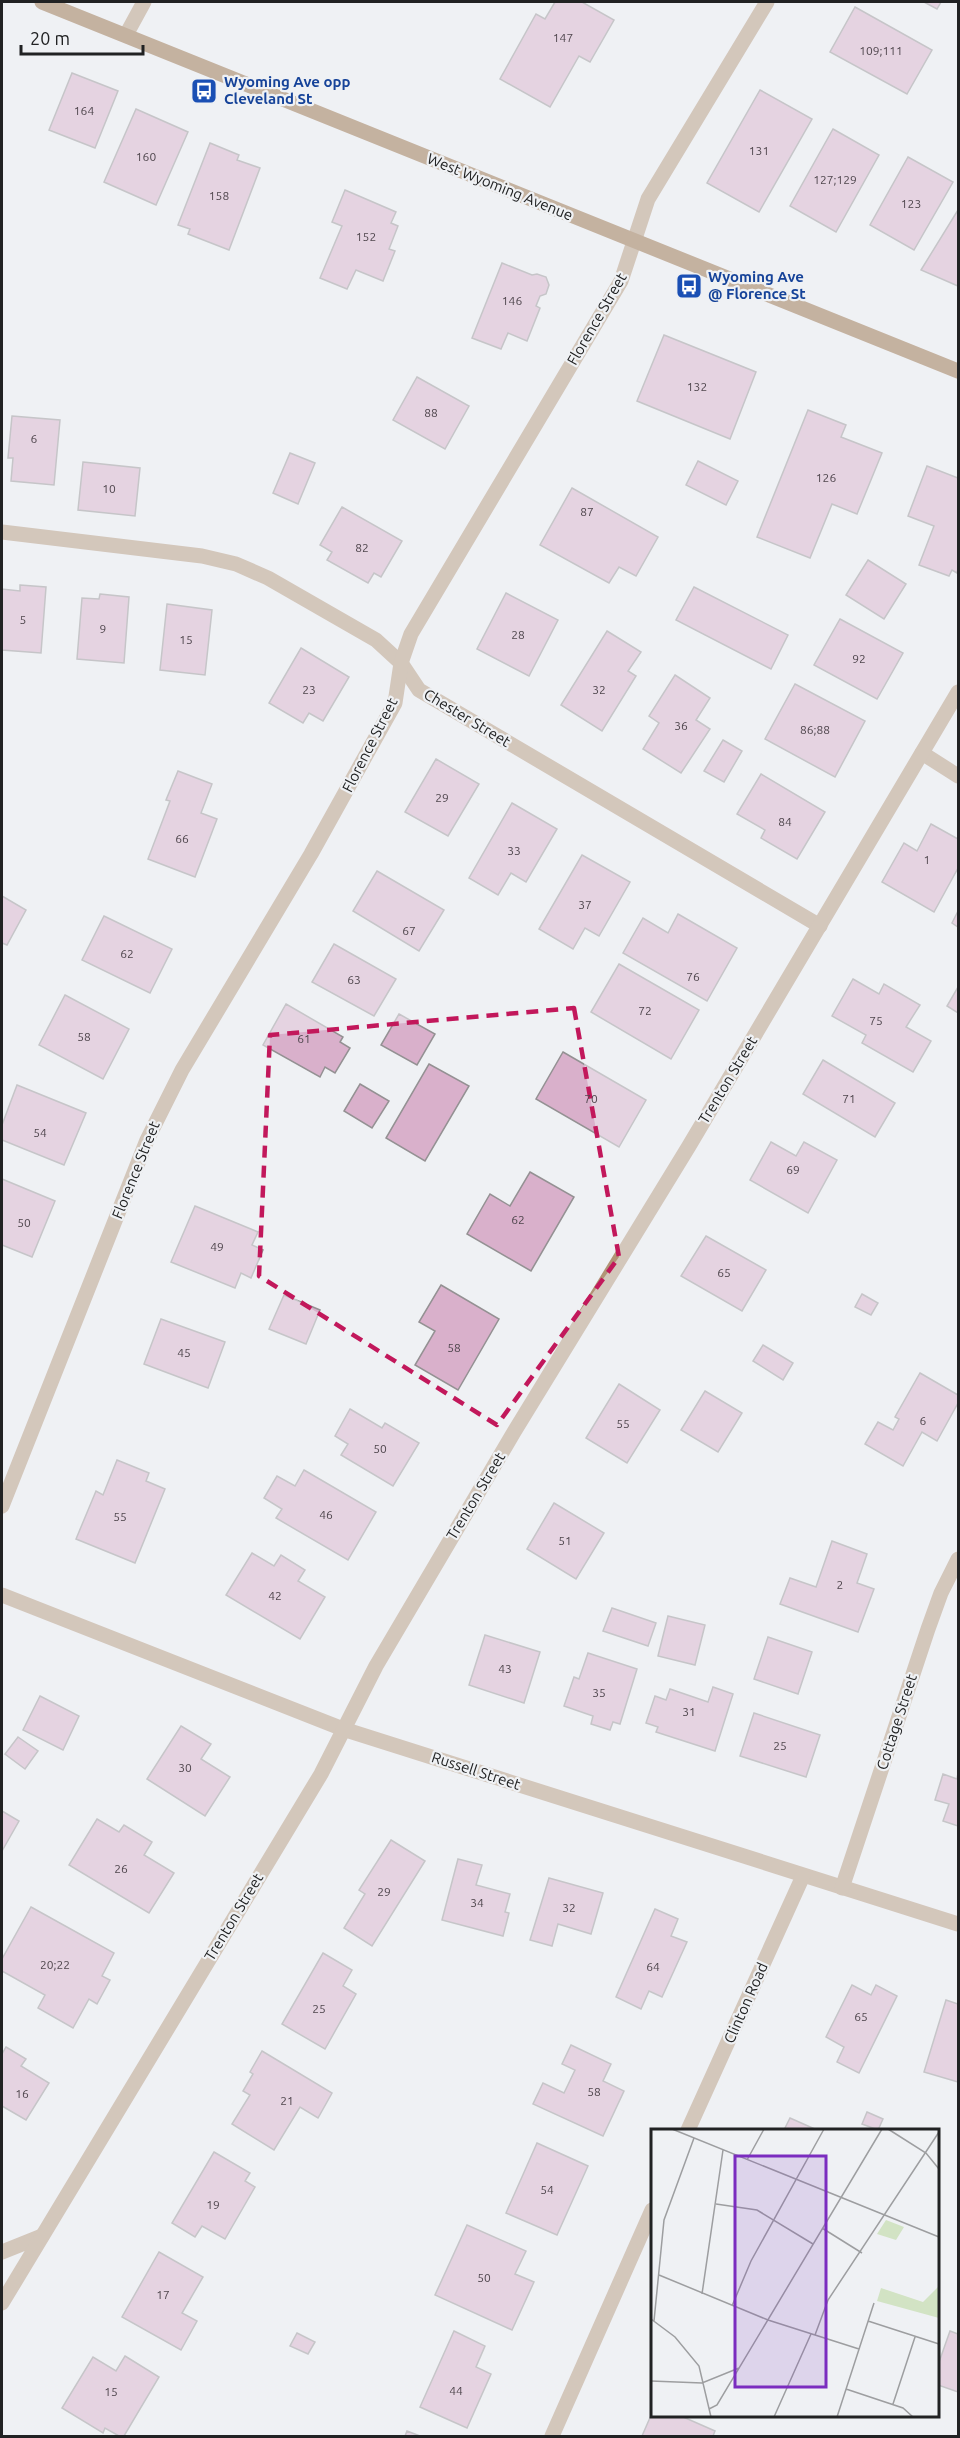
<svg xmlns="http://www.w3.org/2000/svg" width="960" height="2438" font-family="Ubuntu,sans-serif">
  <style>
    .building { fill: #d9b0cb; stroke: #949193; stroke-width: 1.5 }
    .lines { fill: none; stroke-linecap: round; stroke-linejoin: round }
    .street { stroke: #b19476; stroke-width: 15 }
    .secondary { stroke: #90663a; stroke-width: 15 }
    .marked { fill: none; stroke: #c2185b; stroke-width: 4.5; stroke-dasharray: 12 8; stroke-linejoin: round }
    .labels { text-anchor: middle; stroke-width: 4.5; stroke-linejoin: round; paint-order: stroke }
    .number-label { font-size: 12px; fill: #4f464d }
    .transit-label { font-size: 15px; font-weight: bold; fill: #164399; stroke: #eff1f4; text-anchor: start }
    .street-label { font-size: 15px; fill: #212223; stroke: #eff1f4 }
    .inset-road { fill: none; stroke: #9d9ea0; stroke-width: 1.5 }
    .view { fill: #7b2cbf; fill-opacity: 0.15; stroke: #7b2cbf; stroke-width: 3 }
    .inset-edge { fill: none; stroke: #212223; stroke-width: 3 }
  </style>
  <rect width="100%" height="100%" fill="#eff1f4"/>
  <g class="building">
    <path d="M555 2H582L614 20 590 62 579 56 550 107 500 79 536 14 545 19Z"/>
    <path d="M924 2H941L937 9Z"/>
    <path d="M855 7 932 50 907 94 830 52Z"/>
    <path d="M72 73 118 91 95 148 49 130Z"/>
    <path d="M760 90 812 119 759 212 707 183Z"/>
    <path d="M136 109 188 132 156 205 104 182Z"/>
    <path d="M833 129 879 155 836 232 790 206Z"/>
    <path d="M210 143 239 155 237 160 260 168 229 250 188 234 190 229 178 225Z"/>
    <path d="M908 157 953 182 914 250 870 225Z"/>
    <path d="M345 190 396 212 391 223 398 226 389 249 395 251 383 281 356 270 347 289 320 278 342 226 332 222Z"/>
    <path d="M958 210V286L921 270Z"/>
    <path d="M502 263 532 275 537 274 546 277 549 285 546 294 540 296 536 306 540 308 527 341 508 333 501 349 472 338Z"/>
    <path d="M664 335 756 372 730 439 637 401Z"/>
    <path d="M417 377 469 406 445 449 393 420Z"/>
    <path d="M808 410 846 425 841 437 882 453 857 514 832 504 810 558 757 537Z"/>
    <path d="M12 416 60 420 54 485 11 481 13 458H8Z"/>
    <path d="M290 453 315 463 298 504 273 493Z"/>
    <path d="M698 461 738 481 726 505 686 485Z"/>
    <path d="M83 462 140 468 135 516 78 510Z"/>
    <path d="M927 466 958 478V569L957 573 952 570 949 576 919 565 934 526 908 516Z"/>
    <path d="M572 488 658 537 636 576 619 567 609 583 540 545Z"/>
    <path d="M342 507 402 541 381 577 374 573 368 583 327 560 332 552 320 545Z"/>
    <path d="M868 560 906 584 884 619 846 595Z"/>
    <path d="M20 585 46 587 41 653 2 650V589L20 591Z"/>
    <path d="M694 587 788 635 771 669 676 620Z"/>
    <path d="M506 593 558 620 529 676 477 649Z"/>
    <path d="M100 594 129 597 124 663 77 659 82 598 99 599Z"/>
    <path d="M167 604 212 610 205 675 160 670Z"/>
    <path d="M840 619 903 653 877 699 814 665Z"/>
    <path d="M607 631 641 652 628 671 636 676 602 731 561 705Z"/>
    <path d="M301 648 349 677 323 721 309 713 303 723 269 703Z"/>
    <path d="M675 675 710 698 696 720 710 729 681 773 643 749 659 723 649 716Z"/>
    <path d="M795 684 865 721 835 777 765 739Z"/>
    <path d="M723 740 742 751 724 782 704 771Z"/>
    <path d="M436 759 479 784 448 836 405 812Z"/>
    <path d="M178 771 212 784 201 813 217 819 195 877 148 859 170 801 166 800Z"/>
    <path d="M761 774 825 812 797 859 761 838 765 830 737 814Z"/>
    <path d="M512 803 557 829 526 882 511 873 498 895 469 878Z"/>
    <path d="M931 824 958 839V868L934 912 882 882 904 843 917 851Z"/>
    <path d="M582 855 630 882 599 936 585 928 573 949 539 929Z"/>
    <path d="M377 871 444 910 419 951 353 911Z"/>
    <path d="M2 896 26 910 7 945 2 943Z"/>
    <path d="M958 911V927L952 923Z"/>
    <path d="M678 914 737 948 707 1001 623 953 643 918 668 933Z"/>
    <path d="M104 916 172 949 150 993 82 960Z"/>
    <path d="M334 944 396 979 374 1016 312 982Z"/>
    <path d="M619 964 699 1010 671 1059 591 1012Z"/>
    <path d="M853 979 879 994 884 984 920 1005 906 1027 931 1041 913 1072 862 1043 866 1035 832 1016Z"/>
    <path d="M958 987V1013L947 1006Z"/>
    <path d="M65 995 129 1029 103 1079 39 1045Z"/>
    <path d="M286 1004 343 1037 340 1042 350 1048 335 1073 325 1067 320 1077 263 1045Z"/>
    <path d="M399 1014 435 1034 417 1065 381 1045Z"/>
    <path d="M563 1052 646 1100 619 1147 536 1099Z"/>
    <path d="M823 1060 895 1103 875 1137 803 1094Z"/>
    <path d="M429 1064 469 1086 425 1161 386 1138Z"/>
    <path d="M360 1084 389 1101 372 1128 344 1111Z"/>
    <path d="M17 1085 86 1113 64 1165 2 1140V1125Z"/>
    <path d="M771 1142 796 1156 804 1142 837 1160 808 1213 750 1180Z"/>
    <path d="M530 1172 574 1197 531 1271 467 1234 490 1194 510 1206Z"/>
    <path d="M2 1179 55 1201 32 1257 2 1245Z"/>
    <path d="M195 1206 258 1232 252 1245 263 1250 251 1278 241 1273 235 1288 171 1262Z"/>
    <path d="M706 1236 766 1270 742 1311 681 1276Z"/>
    <path d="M441 1285 499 1319 458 1390 415 1365 435 1331 419 1322Z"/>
    <path d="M862 1294 878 1303 871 1315 855 1307Z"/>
    <path d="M284 1295 320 1310 306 1344 269 1329Z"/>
    <path d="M161 1319 225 1342 208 1388 144 1364Z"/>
    <path d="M763 1345 793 1363 783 1380 753 1361Z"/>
    <path d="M920 1373 958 1395V1403L937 1441 922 1432 903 1466 865 1444 878 1422 893 1430 899 1419 895 1417Z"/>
    <path d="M619 1384 660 1410 627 1463 586 1438Z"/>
    <path d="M705 1391 742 1413 718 1452 681 1430Z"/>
    <path d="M350 1409 382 1428 385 1423 419 1443 393 1486 341 1455 348 1444 335 1436Z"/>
    <path d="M117 1460 149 1473 146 1481 165 1489 135 1563 76 1539 96 1491 103 1495Z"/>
    <path d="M304 1470 376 1512 348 1560 276 1518 282 1509 264 1498 277 1476 295 1486Z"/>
    <path d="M554 1503 604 1533 576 1579 527 1549Z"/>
    <path d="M832 1541 867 1554 857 1583 874 1589 858 1632 780 1604 790 1578 816 1587Z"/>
    <path d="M252 1553 274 1566 281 1555 305 1570 298 1581 325 1597 300 1639 226 1595Z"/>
    <path d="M612 1608 656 1623 648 1646 603 1631Z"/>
    <path d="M668 1616 705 1625 695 1665 658 1656Z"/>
    <path d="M485 1635 540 1652 524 1703 469 1685Z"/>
    <path d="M768 1637 812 1652 798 1694 754 1679Z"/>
    <path d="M588 1653 637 1669 620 1724 613 1722 610 1730 591 1724 593 1716 564 1706 574 1677 579 1679Z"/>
    <path d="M713 1687 733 1694 715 1751 656 1732 658 1727 646 1723 655 1696 666 1700 670 1689 708 1702Z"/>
    <path d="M40 1696 79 1716 63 1750 23 1730Z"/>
    <path d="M754 1713 820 1735 806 1777 740 1756Z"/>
    <path d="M181 1726 211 1744 201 1759 230 1777 205 1816 147 1779Z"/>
    <path d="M18 1737 38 1751 25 1769 5 1754Z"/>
    <path d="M958 1773V1826L943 1821 949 1804 935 1800 943 1774 957 1779Z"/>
    <path d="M2 1811 19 1821 2 1851Z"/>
    <path d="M97 1819 119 1832 124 1825 152 1842 144 1855 174 1873 149 1913 69 1865Z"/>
    <path d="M391 1840 425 1861 372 1946 344 1928 365 1894 359 1890Z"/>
    <path d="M458 1859 482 1865 476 1885 510 1894 505 1912 509 1913 503 1936 442 1920Z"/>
    <path d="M549 1878 603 1893 591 1934 558 1924 552 1946 530 1940Z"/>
    <path d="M31 1907 114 1953 102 1976 110 1980 97 2004 89 1999 73 2028 38 2008 45 1995 2 1971V1959Z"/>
    <path d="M655 1909 678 1919 671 1936 687 1942 662 1997 649 1991 641 2009 616 1997Z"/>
    <path d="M323 1953 352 1970 343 1986 356 1994 325 2049 282 2024Z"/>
    <path d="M852 1985 871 1995 876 1985 897 1996 859 2073 837 2062 844 2047 826 2037Z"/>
    <path d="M946 2000 958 2004V2082L924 2072Z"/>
    <path d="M571 2045 611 2064 603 2081 624 2091 603 2136 533 2104 543 2083 564 2093 575 2070 562 2064Z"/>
    <path d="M6 2047 26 2059 21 2066 49 2083 26 2120 2 2106V2054Z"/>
    <path d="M262 2051 332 2093 318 2118 300 2107 274 2150 232 2124 250 2095 243 2091 253 2074 250 2072Z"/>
    <path d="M867 2112 883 2119 878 2130 862 2124Z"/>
    <path d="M790 2118 817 2130H784Z"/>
    <path d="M537 2143 588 2166 557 2235 506 2213Z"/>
    <path d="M214 2152 250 2173 245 2181 255 2187 225 2239 202 2226 195 2237 172 2223Z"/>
    <path d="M467 2225 526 2251 515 2274 534 2282 512 2330 435 2295Z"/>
    <path d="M159 2252 203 2277 182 2313 197 2321 181 2350 122 2317Z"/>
    <path d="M454 2331 485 2346 476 2367 491 2374 467 2428 420 2407Z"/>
    <path d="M950 2331 958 2334V2392L938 2385V2365Z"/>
    <path d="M297 2333 315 2342 308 2354 290 2346Z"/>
    <path d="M125 2356 159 2377 124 2436H119L105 2428 103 2433 62 2408 93 2357 116 2371Z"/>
    <path d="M652 2413V2416H681L715 2431 713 2436H642Z"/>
    <path d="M407 2431 420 2436H405Z"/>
  </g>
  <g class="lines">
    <g class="street">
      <path d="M126 35 144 2"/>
      <path d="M2 532 202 556 236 564 268 578 376 640 401 663 419 690 820 926"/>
      <path d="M922 753 958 776"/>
      <path d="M2 1506 147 1140 182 1070 311 854 395 703 401 663 411 634 621 281 648 199 767 2"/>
      <path d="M2 1595 343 1729 958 1924"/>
      <path d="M842 1888 928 1629 941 1593 958 1559"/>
      <path d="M688 2130 803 1876"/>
      <path d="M2 2252 42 2236"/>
      <path d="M2 2303 321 1774 376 1666 514 1432 689 1146 958 692"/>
      <path d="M552 2436 652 2210"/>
    </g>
    <path class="secondary" d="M42 2 958 371"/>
  </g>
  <path d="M0 0H960V2438H0ZM574 1008 619 1257 497 1425 259 1276 270 1035Z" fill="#eff1f4" fill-opacity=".55" fill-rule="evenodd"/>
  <path class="marked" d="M574 1008 619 1257 497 1425 259 1276 270 1035Z"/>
  <defs>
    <symbol id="bus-square" viewBox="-11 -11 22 22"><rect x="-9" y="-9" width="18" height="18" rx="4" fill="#1a4fb4" stroke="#eff1f4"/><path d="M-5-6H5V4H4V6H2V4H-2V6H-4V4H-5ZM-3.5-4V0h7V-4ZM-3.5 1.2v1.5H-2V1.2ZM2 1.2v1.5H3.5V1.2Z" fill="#fff"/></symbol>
  </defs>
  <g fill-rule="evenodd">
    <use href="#bus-square" x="189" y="76" width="30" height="30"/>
    <use href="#bus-square" x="674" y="271" width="30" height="30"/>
  </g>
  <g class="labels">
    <g class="number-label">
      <text x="563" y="42">147</text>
      <text x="881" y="55">109;111</text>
      <text x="84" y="115">164</text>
      <text x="759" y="155">131</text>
      <text x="146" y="161">160</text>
      <text x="835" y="184">127;129</text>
      <text x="219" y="200">158</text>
      <text x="911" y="208">123</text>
      <text x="366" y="241">152</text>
      <text x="512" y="305">146</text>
      <text x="697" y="391">132</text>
      <text x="431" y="417">88</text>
      <text x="34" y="443">6</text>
      <text x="826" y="482">126</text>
      <text x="109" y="493">10</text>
      <text x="587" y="516">87</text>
      <text x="362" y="552">82</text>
      <text x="23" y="624">5</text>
      <text x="103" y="633">9</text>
      <text x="518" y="639">28</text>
      <text x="186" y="644">15</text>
      <text x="859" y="663">92</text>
      <text x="309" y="694">23</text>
      <text x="599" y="694">32</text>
      <text x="681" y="730">36</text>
      <text x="815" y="734">86;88</text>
      <text x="442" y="802">29</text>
      <text x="785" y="826">84</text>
      <text x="182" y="843">66</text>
      <text x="514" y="855">33</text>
      <text x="927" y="864">1</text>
      <text x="585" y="909">37</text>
      <text x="409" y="935">67</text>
      <text x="127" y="958">62</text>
      <text x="693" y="981">76</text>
      <text x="354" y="984">63</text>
      <text x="645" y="1015">72</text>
      <text x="876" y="1025">75</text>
      <text x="84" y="1041">58</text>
      <text x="304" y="1043">61</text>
      <text x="591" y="1103">70</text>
      <text x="849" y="1103">71</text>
      <text x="40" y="1137">54</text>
      <text x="793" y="1174">69</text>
      <text x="518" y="1224">62</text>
      <text x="24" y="1227">50</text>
      <text x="217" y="1251">49</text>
      <text x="724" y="1277">65</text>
      <text x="454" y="1352">58</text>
      <text x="184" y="1357">45</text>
      <text x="923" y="1425">6</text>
      <text x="623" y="1428">55</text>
      <text x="380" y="1453">50</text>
      <text x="326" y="1519">46</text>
      <text x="120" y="1521">55</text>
      <text x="565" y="1545">51</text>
      <text x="840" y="1589">2</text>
      <text x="275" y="1600">42</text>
      <text x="505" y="1673">43</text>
      <text x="599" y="1697">35</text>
      <text x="689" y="1716">31</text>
      <text x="780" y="1750">25</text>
      <text x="185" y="1772">30</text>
      <text x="121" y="1873">26</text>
      <text x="384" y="1896">29</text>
      <text x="477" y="1907">34</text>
      <text x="569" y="1912">32</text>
      <text x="55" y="1969">20;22</text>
      <text x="653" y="1971">64</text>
      <text x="319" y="2013">25</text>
      <text x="861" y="2021">65</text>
      <text x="594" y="2096">58</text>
      <text x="22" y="2098">16</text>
      <text x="287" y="2105">21</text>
      <text x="547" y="2194">54</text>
      <text x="213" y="2209">19</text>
      <text x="484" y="2282">50</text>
      <text x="163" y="2299">17</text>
      <text x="456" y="2395">44</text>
      <text x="111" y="2396">15</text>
    </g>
    <g class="transit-label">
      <text x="224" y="87">Wyoming Ave opp<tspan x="224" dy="17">Cleveland St</tspan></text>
      <text x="708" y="282">Wyoming Ave<tspan x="708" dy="17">@ Florence St</tspan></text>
    </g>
    <g class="street-label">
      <text transform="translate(500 187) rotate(22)" y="5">West Wyoming Avenue</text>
      <text transform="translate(597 319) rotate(-60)" y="5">Florence Street</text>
      <text transform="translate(467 718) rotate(31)" y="5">Chester Street</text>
      <text transform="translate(370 745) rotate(-63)" y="5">Florence Street</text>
      <text transform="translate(728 1080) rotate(-59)" y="5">Trenton Street</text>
      <text transform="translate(136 1170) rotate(-68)" y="5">Florence Street</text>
      <text transform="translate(476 1496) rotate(-59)" y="5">Trenton Street</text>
      <text transform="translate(897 1722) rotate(-72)" y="5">Cottage Street</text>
      <text transform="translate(476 1771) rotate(18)" y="5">Russell Street</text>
      <text transform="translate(234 1917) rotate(-59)" y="5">Trenton Street</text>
      <text transform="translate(746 2003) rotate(-66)" y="5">Clinton Road</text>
    </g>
  </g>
  <g transform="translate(651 2129)">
    <rect width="288" height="288" fill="#eff1f4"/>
    <path d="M235 91 253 98 245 111 226 105ZM288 157V189L226 172 230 159 272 173Z" fill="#d2e3c4"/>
    <path class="inset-road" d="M21 0 288 108M237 0 275 24 288 40M96 31 113 0M65 75 106 81 162 115M171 99 211 124M8 146 117 191 208 220M51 165 72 21M81 177 100 132 173 0M0 190 24 208 48 237 60 288M3 192 13 91 43 9M217 192 288 215M164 206 177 171 288 3M0 252 51 254 88 239M195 260 252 279 262 288M242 275 264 208M58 280 66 276 231 0M123 288 160 205M186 288 223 174"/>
    <path class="view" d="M84 27H175V258H84Z"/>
    <rect width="288" height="288" class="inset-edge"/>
  </g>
  <rect width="960" height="2438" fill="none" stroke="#212223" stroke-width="6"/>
  <path d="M21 45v9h122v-9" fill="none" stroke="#212223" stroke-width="3"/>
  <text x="30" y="45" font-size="18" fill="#212223" stroke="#eff1f4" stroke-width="4.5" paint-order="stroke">20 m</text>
</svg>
